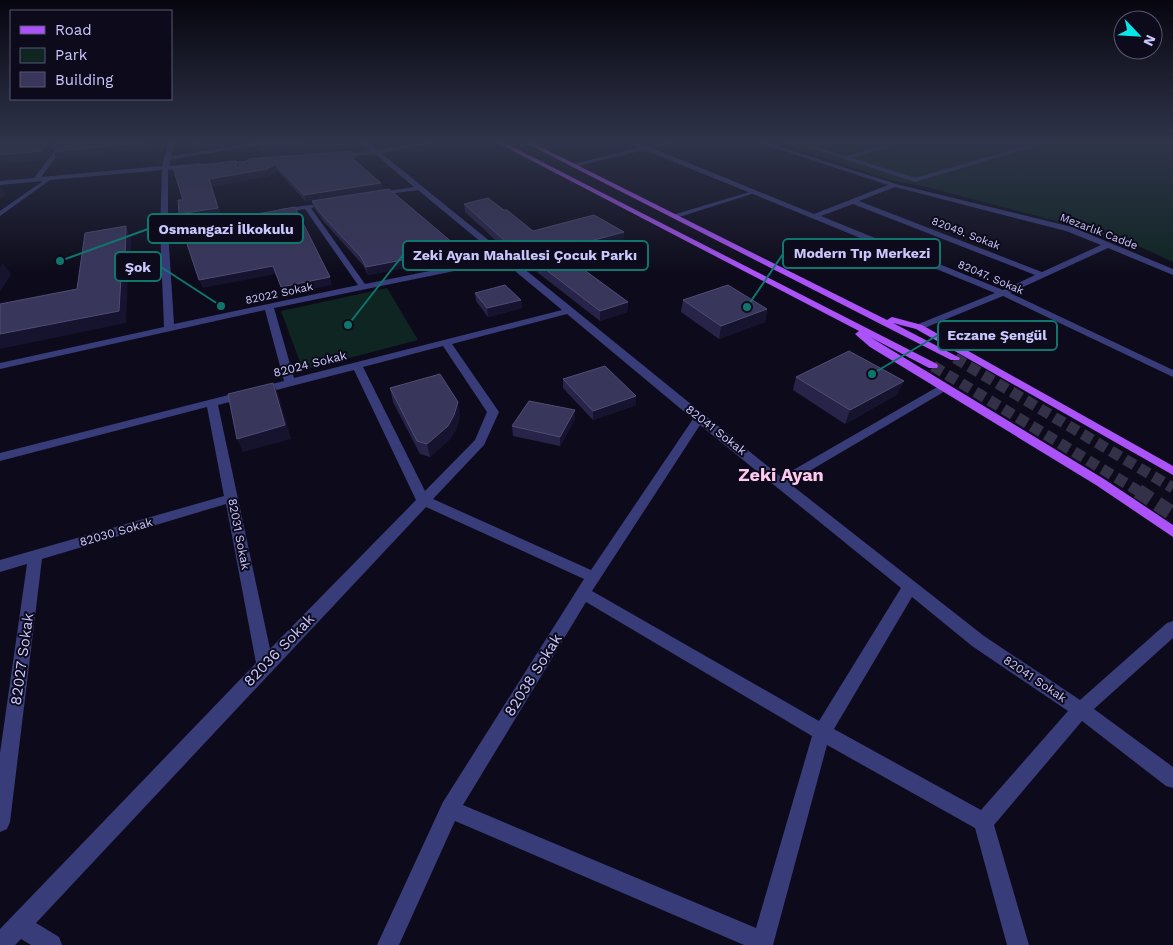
<svg xmlns="http://www.w3.org/2000/svg" width="1173" height="945" font-family="'Work Sans',sans-serif">
  <style>
    .green { fill: #0f2522 }
    .lines { fill: none; stroke-linecap: round; stroke-linejoin: round }
    .primary-tunnel-far1 { stroke: #333148; stroke-width: 11; stroke-dasharray: 11 5.5; stroke-linecap: butt }
    .primary-tunnel { stroke: #333148; stroke-width: 15; stroke-dasharray: 15 8; stroke-linecap: butt }
    .service { fill: #383c78; fill-rule: evenodd }
    .minor { fill: #383c78; fill-rule: evenodd }
    .primary { fill: #ab53f9; fill-rule: evenodd }
    .wall { fill: #282449 }
    .shaded-wall { fill: #16132e }
    .building { fill: #39365c; stroke: #504c75 }
    .labels { text-anchor: middle; stroke-width: 4; stroke-linejoin: round; paint-order: stroke }
    .far-street-label { font-size: 11px; fill: #c9c7fd; stroke: #0d0b1b }
    .street-label { font-size: 12px; fill: #c9c7fd; stroke: #0d0b1b }
    .near-street-label { font-size: 15px; fill: #c9c7fd; stroke: #0d0b1b }
    .district-label { font-size: 18px; font-weight: bold; fill: #fdc9ef; stroke: #0d0b1b }
    .leader { fill: none; stroke: #0f766e; stroke-width: 2 }
    .callout-dot { fill: #0f766e; stroke: #0d0b1b; stroke-width: 2 }
    .callout { fill: #0d0b1b; stroke: #0f766e; stroke-width: 2 }
    .callout-label { font-size: 14px; text-anchor: middle; font-weight: bold; fill: #c9c7fd }
  </style>
  <rect width="100%" height="100%" fill="#0d0b1b"/>
  <g class="green">
    <path d="M773 141H1173V262L1134 244 1071 225 927 187 894 181Z"/>
    <path d="M387 288 418 340 303 370 281 311Z"/>
  </g>
  <g class="lines">
    <g class="primary-tunnel-far1">
      <path d="M955 358 1173 488"/>
      <path d="M933 366 1140 492"/>
    </g>
    <path class="primary-tunnel" d="M1138 491 1173 514"/>
    <g class="service">
      <path d="M789 141H797L845 156 897 141H906L852 158 915 178 1043 141H1052L915 182Z"/>
      <path d="M753 191 758 192 676 218 669 216Z"/>
    </g>
    <g class="minor">
      <path d="M62 141H68L41 177 162 166 169 141H175L171 156 266 141H279L170 160 169 166 199 163 202 165 168 170V225L253 213 257 215 253 217 168 230 174 324 358 285 305 209 277 213 276 211 280 209 332 202V204L311 208 365 284 499 257 418 190 374 196V194L376 193 414 187 375 154 338 157 335 155 371 151 360 141H366L377 150 431 141H443L381 153 781 477 939 386H947L948 388 947 390 789 483 984 636 1080 700 1167 623 1173 621V638L1094 709 1173 767V788L1166 786 1082 721 994 825 1029 945H1007L975 828 827 745 773 945H744L455 821 399 945H377L443 802 584 579 426 507 36 923 59 937 62 945H31L21 939 15 945H0V929L256 663 226 504 42 559 10 822 7 829 0 832V753L27 564 0 572V560L224 496 207 407 0 461V453L284 381 265 310 0 369V363L164 327 160 228 162 170 50 180 0 216V211L43 181 0 185V181L34 178ZM503 261 562 310 294 378 274 308ZM567 314 693 419 591 570 433 499 484 445 499 412 452 344ZM443 346 487 412 475 440 425 491 363 367ZM354 370 416 500 270 649 218 405ZM700 425 901 588 819 721 592 591ZM912 597 972 646 1068 711 981 810 834 729ZM586 602 812 736 756 928 463 805Z"/>
      <path d="M626 141C634 141 638 145 646 146 655 147 667 141 678 141L652 148 814 214 888 185 754 141H762L896 184 1072 227 1173 269V275L1108 248 1010 293 1173 370V377L1003 296 922 329H916V325L995 293 645 150 573 167 570 165 640 147ZM895 187 1066 231 1101 245 1042 272 859 201ZM853 204 1035 275 1003 290 821 216Z"/>
      <path d="M263 160 261 163 221 166 218 164 221 162Z"/>
    </g>
    <g class="primary">
      <path d="M494 141H501L937 364 938 366 937 368H929L870 337 1104 479 1173 525V537L1096 485 870 347 855 334 859 331Z"/>
      <path d="M522 141H529L887 320 892 317 922 325 1173 466V475L916 329 893 323 960 358 959 360H951Z"/>
    </g>
  </g>
  <g class="wall">
    <path d="M249 159 357 162 381 183 383 190 306 202 277 170 269 176 212 186 221 215 182 221 179 214 183 200 236 161 238 167Z"/>
    <path d="M312 201 460 249 461 257 368 275 363 265 324 222 314 208Z"/>
    <path d="M464 204 533 231 624 232 623 241 566 257 628 302 627 312 600 321 519 258 516 259 465 212Z"/>
    <path d="M475 293 521 300 522 308 488 317 476 301Z"/>
    <path d="M683 300 767 309 765 322 719 339 681 312Z"/>
    <path d="M796 377 898 394 845 424 793 390Z"/>
    <path d="M563 379 636 396V405L593 420 563 388Z"/>
    <path d="M390 388 460 415 456 429 450 439 430 457 420 454 393 402Z"/>
    <path d="M575 410V419L560 446 513 436 512 426Z"/>
  </g>
  <g class="shaded-wall">
    <path d="M49 141H60L45 160 0 164V155Z"/>
    <path d="M153 141H158L156 148 57 159 54 152Z"/>
    <path d="M209 141H237V144L192 151 189 144Z"/>
    <path d="M319 141H344L346 151 263 158 259 145Z"/>
    <path d="M356 155 357 162 354 165 353 159Z"/>
    <path d="M236 161 238 167 275 164 277 170 269 176 212 186 221 215 182 221 179 214 209 179 236 168Z"/>
    <path d="M381 183 383 190 306 202 304 195Z"/>
    <path d="M0 187H1L6 195 0 199Z"/>
    <path d="M126 226 131 237V270H128L126 323 0 349V334L119 311 122 259Z"/>
    <path d="M624 232 623 241 558 259 557 250Z"/>
    <path d="M460 249 461 257 368 275 366 267Z"/>
    <path d="M519 249V258L516 259 515 250Z"/>
    <path d="M3 263 11 274 0 292V267Z"/>
    <path d="M273 266 276 274 203 288 199 280Z"/>
    <path d="M330 277 332 285 284 295 281 287Z"/>
    <path d="M521 300 522 308 488 317 487 308Z"/>
    <path d="M628 302 627 312 600 321V311Z"/>
    <path d="M767 309 765 322 719 339 721 326Z"/>
    <path d="M904 381 898 394 845 424 850 410Z"/>
    <path d="M273 383 279 396 291 439 243 452 237 439Z"/>
    <path d="M636 396V405L593 420V411Z"/>
    <path d="M458 402 460 415 456 429 450 439 430 457 427 444Z"/>
    <path d="M575 410V419L560 446V437Z"/>
  </g>
  <g class="building">
    <path d="M0 141H49L41 151 0 155Z"/>
    <path d="M62 141H153L54 152Z"/>
    <path d="M190 141H209L189 144Z"/>
    <path d="M266 141H319L259 145Z"/>
    <path d="M352 151 356 155 353 159 381 183 304 195 275 164 267 169 209 179 218 208 179 214 178 200H183L173 168 236 161V168L249 159Z"/>
    <path d="M389 189 460 249 366 267 361 257 322 215 312 201Z"/>
    <path d="M488 198 504 210H507L533 231 594 215 624 232 557 250 628 302 600 311 519 249 515 250 464 204Z"/>
    <path d="M295 207 330 277 281 287 273 266 199 280 180 223 220 216 221 219 225 220Z"/>
    <path d="M126 226 125 258 122 259 119 311 0 334V304L77 289 85 233Z"/>
    <path d="M505 285 521 300 487 308 475 293Z"/>
    <path d="M728 285 767 309 721 326 683 300Z"/>
    <path d="M849 351 904 381 850 410 796 377Z"/>
    <path d="M605 366 636 396 593 411 563 379Z"/>
    <path d="M440 374 458 402 454 415 448 426 427 444 417 441 390 388Z"/>
    <path d="M273 383 285 425 237 439 228 394Z"/>
    <path d="M529 401 575 410 560 437 512 426Z"/>
  </g>
  <linearGradient id="sky" x2="0" y2="1"><stop stop-color="#07060f"/><stop offset="0.52" stop-color="#2f344a"/><stop offset="1" stop-color="#2f344a" stop-opacity="0"/></linearGradient>
  <rect width="1173" height="273" fill="url(#sky)"/>
  <g class="labels">
    <g class="far-street-label">
      <text transform="translate(1099 231) rotate(21)" y="4">Mezarlık Cadde</text>
      <text transform="translate(966 233) rotate(21)" y="4">82049. Sokak</text>
      <text transform="translate(991 277) rotate(23)" y="4">82047. Sokak</text>
      <text transform="translate(279 293) rotate(-12)" y="4">82022 Sokak</text>
    </g>
    <g class="street-label">
      <text transform="translate(310 364) rotate(-14)" y="4">82024 Sokak</text>
      <text transform="translate(716 430) rotate(38)" y="4">82041 Sokak</text>
      <text transform="translate(116 532) rotate(-16)" y="4">82030 Sokak</text>
      <text transform="translate(239 534) rotate(79)" y="4">82031 Sokak</text>
      <text transform="translate(1035 679) rotate(34)" y="4">82041 Sokak</text>
    </g>
    <g class="near-street-label">
      <text transform="translate(279 650) rotate(-46)" y="5">82036 Sokak</text>
      <text transform="translate(22 659) rotate(-82)" y="5">82027 Sokak</text>
      <text transform="translate(533 675) rotate(-58)" y="5">82038 Sokak</text>
    </g>
    <g class="district-label">
      <text x="781" y="481">Zeki Ayan</text>
    </g>
  </g>
  <path class="leader" d="M60 261L148 229M747 307L783 254M348 325L403 255M221 306L161 267M872 374L938 335"/>
  <g class="callout-dot">
    <circle cx="60" cy="261" r="5"/>
    <circle cx="747" cy="307" r="5"/>
    <circle cx="348" cy="325" r="5"/>
    <circle cx="221" cy="306" r="5"/>
    <circle cx="872" cy="374" r="5"/>
  </g>
  <g class="callout">
    <rect x="148" y="214" width="155" height="29" rx="5"/>
    <rect x="783" y="239" width="157" height="29" rx="5"/>
    <rect x="403" y="241" width="245" height="29" rx="5"/>
    <rect x="115" y="252" width="46" height="29" rx="5"/>
    <rect x="938" y="321" width="119" height="29" rx="5"/>
  </g>
  <g class="callout-label">
    <text x="226" y="234">Osmangazi İlkokulu</text>
    <text x="862" y="258">Modern Tıp Merkezi</text>
    <text x="525" y="260">Zeki Ayan Mahallesi Çocuk Parkı</text>
    <text x="138" y="272">Şok</text>
    <text x="997" y="340">Eczane Şengül</text>
  </g>
  <rect x="10" y="10" width="162" height="90" fill="#0d0b1b" stroke="#585675"/>
  <rect x="20" y="26" width="25" height="8" fill="#ab53f9" stroke="#585675"/>
  <text x="55" y="35" font-size="15" fill="#c9c7fd">Road</text>
  <rect x="20" y="48" width="25" height="15" fill="#0f2522" stroke="#585675"/>
  <text x="55" y="60" font-size="15" fill="#c9c7fd">Park</text>
  <rect x="20" y="72" width="25" height="15" fill="#39365c" stroke="#585675"/>
  <text x="55" y="85" font-size="15" fill="#c9c7fd">Building</text>
  <g transform="translate(1138 35) rotate(115)"><circle r="24" fill="#0d0b1b" stroke="#585675"/>
  <path d="M0-4L9 19L0 12L-9 19Z" fill="#09e6e8"/>
  <text y="-8" font-size="14" font-weight="bold" text-anchor="middle" fill="#c9c7fd">N</text>
  </g>
</svg>
